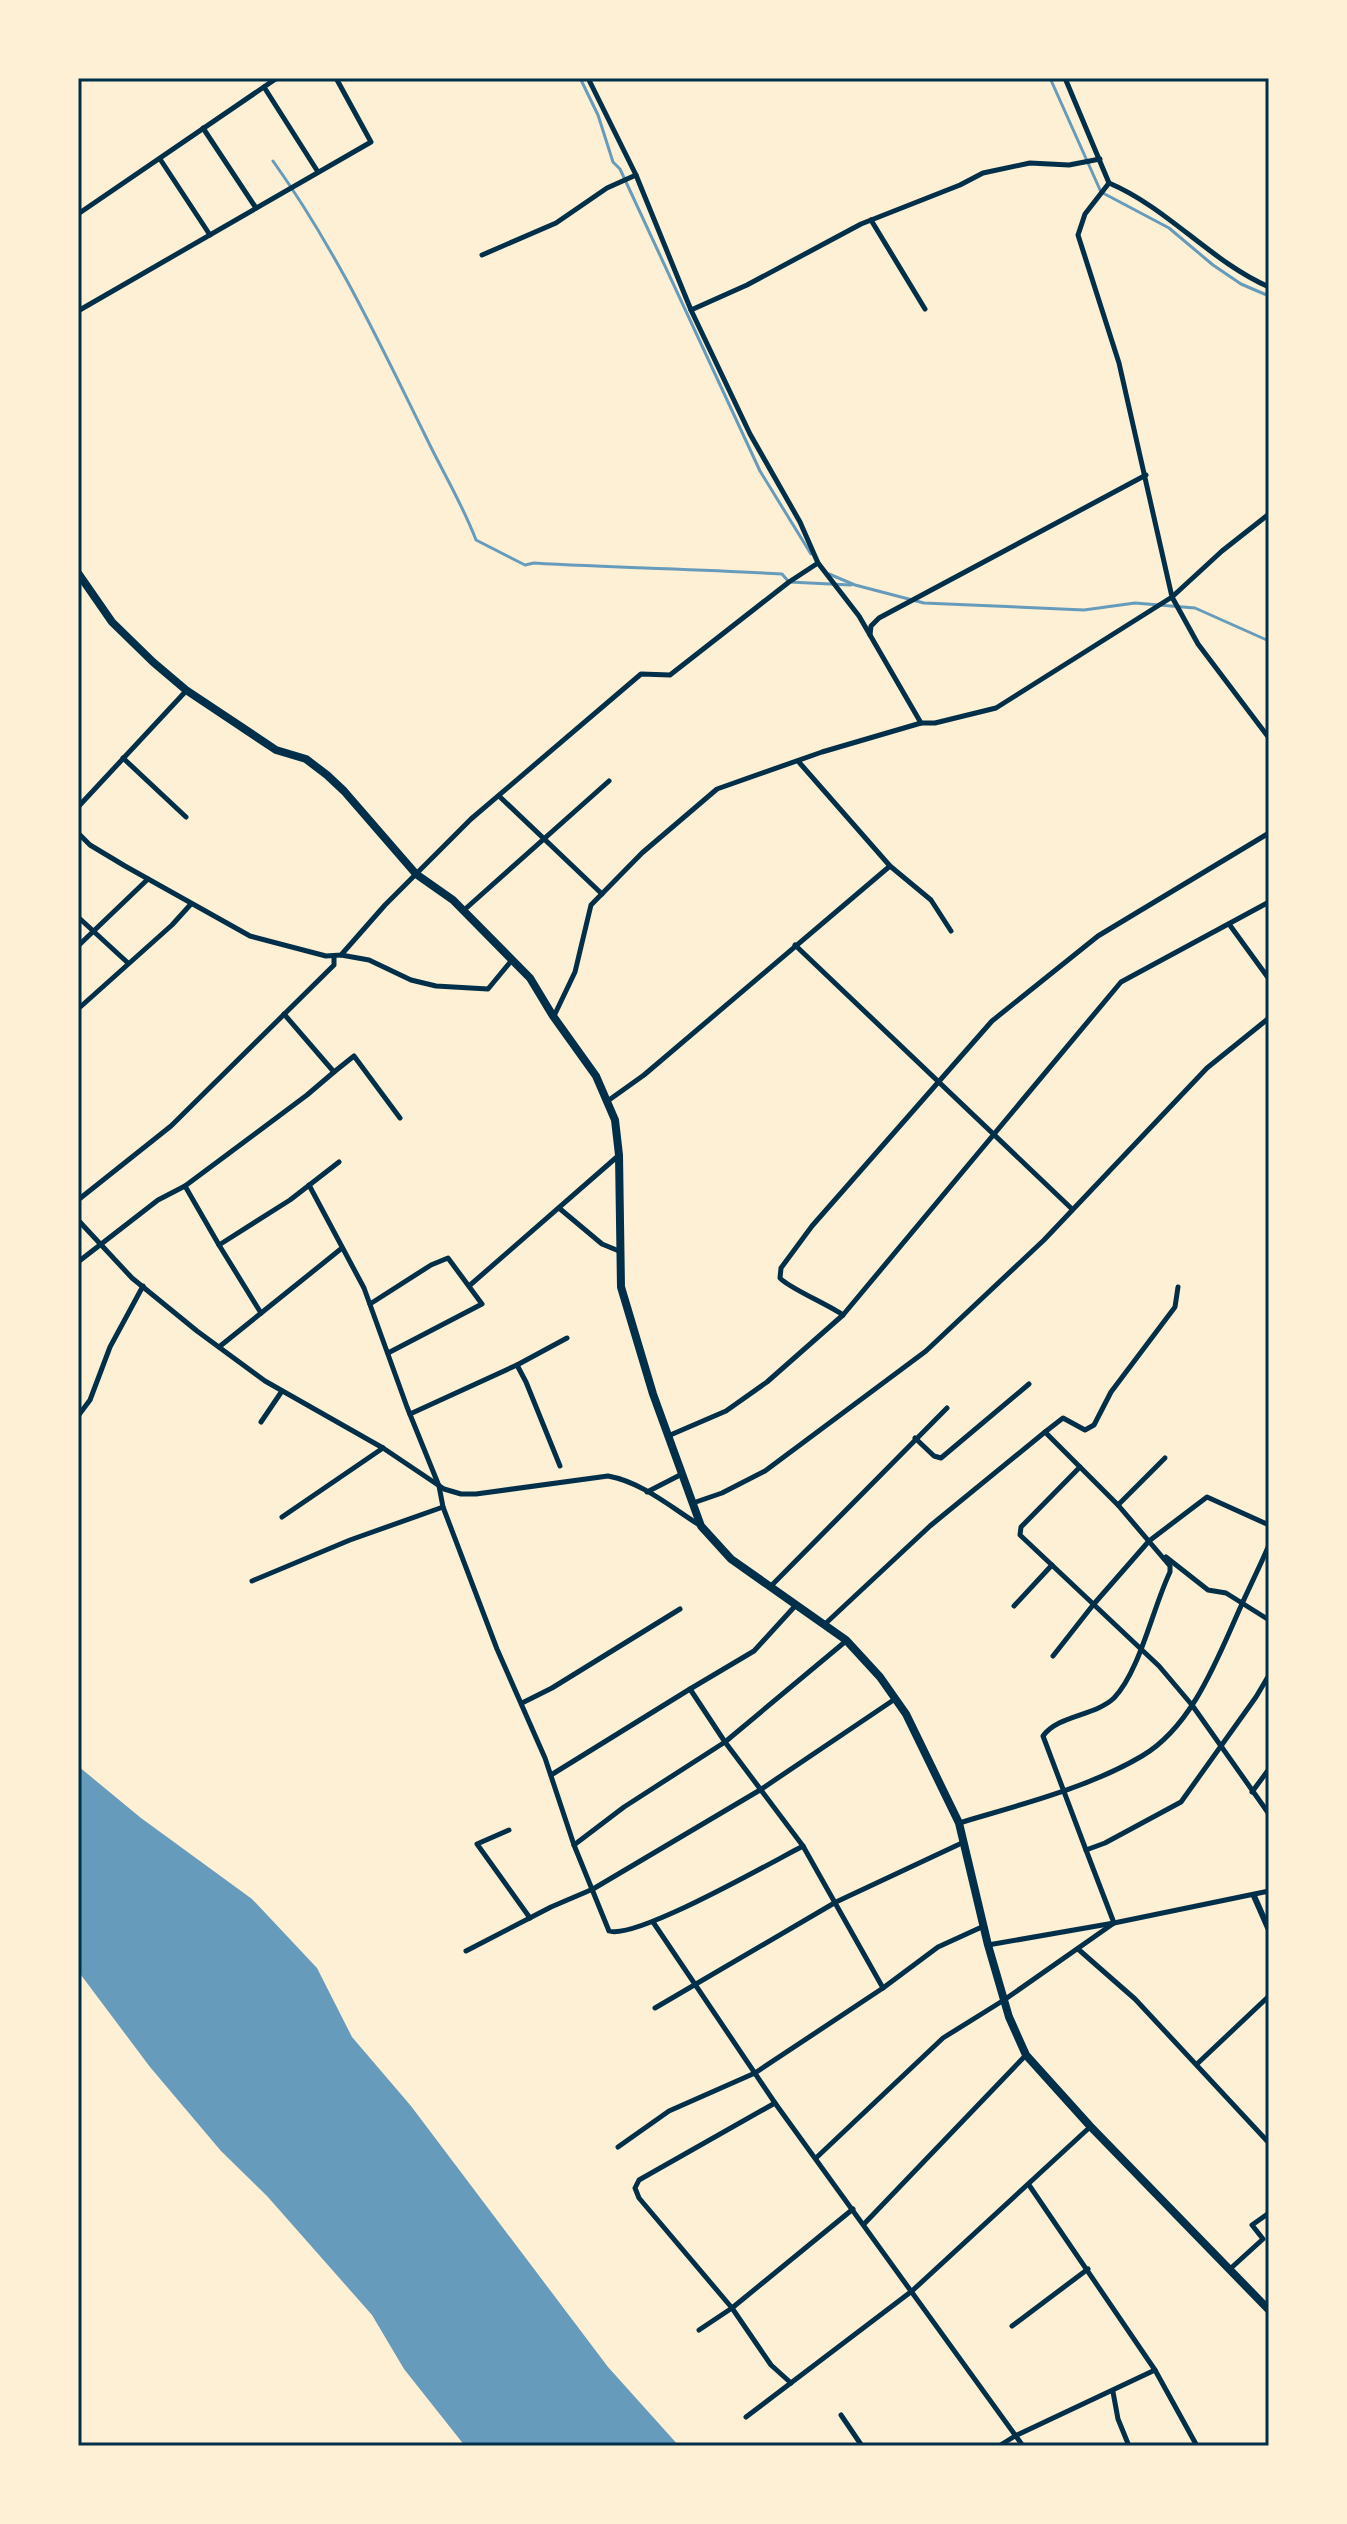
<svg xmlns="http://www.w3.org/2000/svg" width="1347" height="2524" font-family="'Fira Sans',sans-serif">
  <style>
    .water { fill: #669bbc }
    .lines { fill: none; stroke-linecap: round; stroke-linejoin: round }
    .stream { stroke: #669bbc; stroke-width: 3 }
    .minor { stroke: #003049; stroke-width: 5 }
    .tertiary { stroke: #003049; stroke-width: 6 }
    .primary { stroke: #003049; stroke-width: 8 }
    .neatline { fill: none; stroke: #003049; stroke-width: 3 }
  </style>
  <rect width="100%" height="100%" fill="#fdf0d5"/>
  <path class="water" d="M78 1766 141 1818 252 1899 317 1968 352 2037 411 2106 608 2367 679 2446H465L404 2369 372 2315 267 2196 221 2151 150 2067 78 1971Z"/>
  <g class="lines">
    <g class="stream">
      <path d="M580 78 598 115 613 162 620 169 760 471 811 554"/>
      <path d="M1050 78 1101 192 1169 228 1213 265 1241 284 1269 296"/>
      <path d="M273 161C335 248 378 340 425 435 442 471 462 503 476 540L525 565 534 563C617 568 700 569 782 574L789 582 851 585"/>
      <path d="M829 574 855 585 924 603 1084 610 1135 603 1195 608 1269 641"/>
    </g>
    <g class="minor">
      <path d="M588 78 636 175 691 310 750 434 800 522 818 563 859 616 921 723"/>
      <path d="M1065 78 1109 183C1168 208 1210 261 1269 287"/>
      <path d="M264 87 318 172"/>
      <path d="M203 128 256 208"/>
      <path d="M160 159 210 235"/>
      <path d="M1109 183 1085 214 1078 235 1119 363 1172 597 1198 644 1269 738"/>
      <path d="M78 214 277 78"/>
      <path d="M871 220 925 309"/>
      <path d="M482 255 556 223 607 188 636 175"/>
      <path d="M691 310 747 285 861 224 960 185 983 173 1030 163 1069 165 1100 159"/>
      <path d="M78 311 371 142 336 78"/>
      <path d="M870 635 871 626 879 618 1146 475"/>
      <path d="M123 758 186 817"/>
      <path d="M798 761 890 866 931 900 951 931"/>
      <path d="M499 796 602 894"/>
      <path d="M78 807 186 691"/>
      <path d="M78 833 90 845 125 866 250 936 326 956 341 955 385 905 471 819 641 674 670 675 789 582 818 563"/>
      <path d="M463 911 609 781"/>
      <path d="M78 917 128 963"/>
      <path d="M1229 924 1269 979"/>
      <path d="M795 945 1072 1209"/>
      <path d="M78 946 148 879"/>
      <path d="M341 955 369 960 411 980 436 986 488 989 512 960"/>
      <path d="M78 1009 172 925 191 904"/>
      <path d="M284 1014 334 1072 307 1095 185 1186 219 1245 290 1200 339 1162"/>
      <path d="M554 1016 575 972 591 905 642 853 717 789 822 752 921 723H935L996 708 1172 597 1222 551 1269 514"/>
      <path d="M334 1072 354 1056 400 1118"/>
      <path d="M609 1100 644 1075 890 866"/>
      <path d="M78 1200 171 1126 334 965V956"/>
      <path d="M559 1208 602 1244 619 1251"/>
      <path d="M78 1220 132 1278 197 1331 265 1381 383 1448 444 1489 461 1494H476L608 1476C642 1482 672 1508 701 1526"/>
      <path d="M219 1245 261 1313"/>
      <path d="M78 1262 158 1200 185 1186"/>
      <path d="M469 1286 618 1156"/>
      <path d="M370 1304 431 1265 448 1258 482 1304 388 1353"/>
      <path d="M843 1315C829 1305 787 1287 780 1278L781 1268 812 1226 992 1021 1098 936 1269 833"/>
      <path d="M219 1347 342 1248"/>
      <path d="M517 1365 567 1338"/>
      <path d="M410 1414 517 1365 526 1382 560 1466"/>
      <path d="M78 1416 90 1400 110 1347 143 1286"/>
      <path d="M261 1422 282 1391"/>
      <path d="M1045 1432 1063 1418 1085 1430 1094 1425 1111 1392 1175 1307 1178 1287"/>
      <path d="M668 1436 726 1411 767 1382 843 1315 1121 982 1269 902"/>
      <path d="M915 1438 934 1456 941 1458 1029 1384"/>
      <path d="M1080 1467 1021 1527 1020 1535 1159 1666 1192 1705 1269 1814"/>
      <path d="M647 1492 682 1474"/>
      <path d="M693 1503 722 1493 765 1471 926 1351 1044 1240 1207 1068 1269 1018"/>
      <path d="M1118 1505 1165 1458"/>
      <path d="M443 1507 497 1649 545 1758 574 1845 609 1931C636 1940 772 1862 803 1846"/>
      <path d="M282 1517 383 1448"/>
      <path d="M1166 1557 1208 1590 1226 1593 1269 1620"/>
      <path d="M252 1581 350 1540 443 1507 439 1486 407 1407 364 1288 309 1185"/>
      <path d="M771 1586 947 1408"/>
      <path d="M1014 1606 1052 1565"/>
      <path d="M825 1624 930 1526 1045 1432 1118 1505 1170 1566V1572C1153 1607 1140 1671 1114 1698 1095 1716 1058 1715 1043 1736L1086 1850"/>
      <path d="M846 1641 725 1742 803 1846 883 1988"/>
      <path d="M1053 1656 1093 1605 1149 1541 1207 1497 1269 1525"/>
      <path d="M690 1689 754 1651 796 1605"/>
      <path d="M522 1703 552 1688 680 1609"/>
      <path d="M551 1775 690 1689 725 1742 624 1807 574 1845"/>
      <path d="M1252 1792 1269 1769"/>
      <path d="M959 1823C1019 1805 1088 1788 1142 1756 1193 1726 1218 1657 1241 1606 1250 1586 1260 1566 1269 1545"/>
      <path d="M509 1830 477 1844 530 1918"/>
      <path d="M653 1922 775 2103 1023 2446"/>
      <path d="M988 1945 1114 1923 1269 1891"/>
      <path d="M1078 1949 1135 1999 1269 2143"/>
      <path d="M466 1951 551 1907 593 1889 760 1790 895 1699"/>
      <path d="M655 2008 836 1902 964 1842"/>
      <path d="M1197 2064 1269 1996"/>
      <path d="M618 2147 669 2111 755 2073 883 1988 938 1947 984 1926"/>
      <path d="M816 2158 943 2038 1004 2000 1114 1923 1086 1850 1105 1843 1181 1802 1256 1697 1269 1675"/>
      <path d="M1029 2185 1155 2370 1197 2446"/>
      <path d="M864 2224 1026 2055"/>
      <path d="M1230 2269 1263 2239 1252 2225 1269 2213"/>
      <path d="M1012 2326 1088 2269"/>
      <path d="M699 2330 732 2308 639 2198 635 2188 639 2180 775 2103"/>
      <path d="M791 2383 771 2365 732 2308 853 2209"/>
      <path d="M1113 2392 1118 2419 1129 2446"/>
      <path d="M841 2415 862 2446"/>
      <path d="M746 2417 912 2291 1090 2127"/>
      <path d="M999 2446 1015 2436 1155 2370"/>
    </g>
    <path class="tertiary" d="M1254 1896 1269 1930"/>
    <path class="primary" d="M78 573 112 622 153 662 186 690 276 750 306 759 327 775 344 791 416 874 453 900 530 978 553 1016 596 1076 615 1120 619 1155 621 1287 653 1394 701 1526 731 1559 846 1640 880 1677 906 1714 959 1823 988 1945 1009 2017 1026 2055 1090 2126 1269 2310"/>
  </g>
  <rect width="1347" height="2524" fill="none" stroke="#fdf0d5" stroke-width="160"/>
  <rect x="80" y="80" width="1187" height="2364" class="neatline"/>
</svg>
